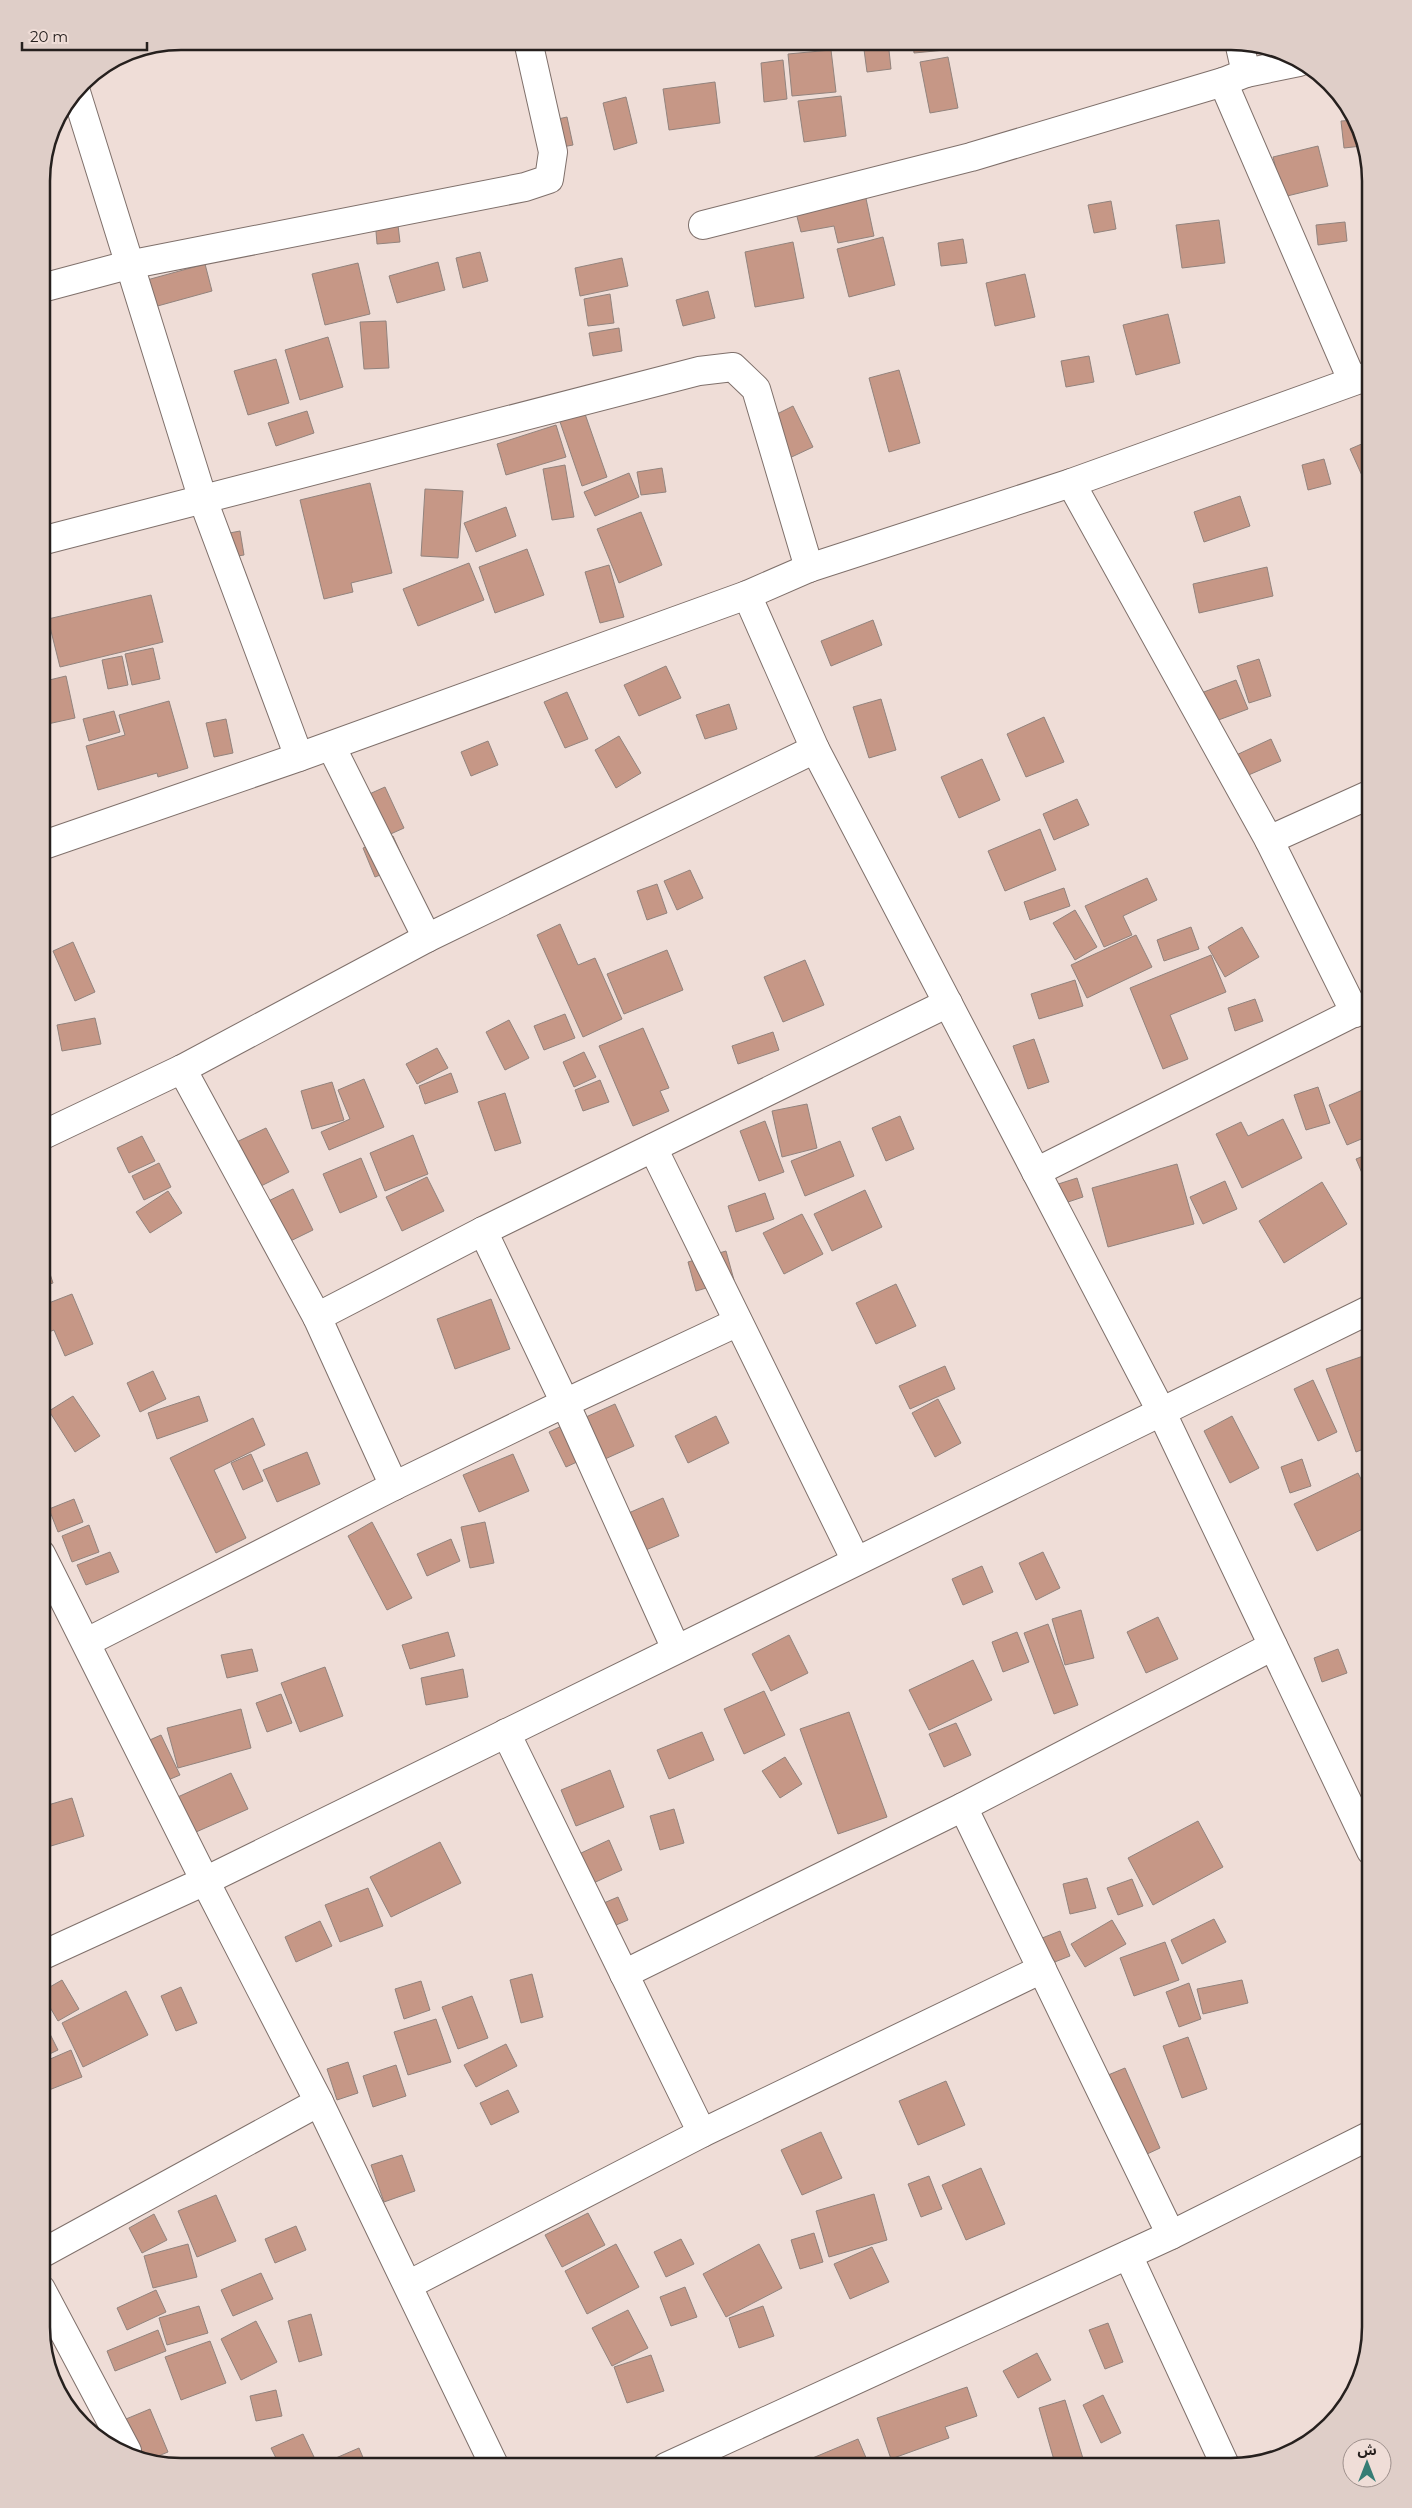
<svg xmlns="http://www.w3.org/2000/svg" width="1412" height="2508" font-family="Montserrat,'Noto Sans Arabic',sans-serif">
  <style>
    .building { fill: #c69786; stroke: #92837d }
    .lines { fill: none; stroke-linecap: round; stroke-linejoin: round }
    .street-casing { stroke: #7f706b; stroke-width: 30 }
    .street { stroke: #fff; stroke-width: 28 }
    .rim { fill: none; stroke: #26201e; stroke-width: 2.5 }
  </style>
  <rect width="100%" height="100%" fill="#efddd7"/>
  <g class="building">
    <path d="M537 41H557L558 45 537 47Z"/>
    <path d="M888 41 891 69 867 72 863 42Z"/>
    <path d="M913 41H976L977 47 914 53Z"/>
    <path d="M831 50 836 92 792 96 788 54Z"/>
    <path d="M948 57 958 108 930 113 920 62Z"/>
    <path d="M783 60 787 99 764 102 761 63Z"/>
    <path d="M715 82 720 123 669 130 663 89Z"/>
    <path d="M841 96 846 136 804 142 798 101Z"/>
    <path d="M626 97 637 143 614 150 603 103Z"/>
    <path d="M567 117 573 145 546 150 540 123Z"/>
    <path d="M1356 120 1362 146 1344 148 1341 121Z"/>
    <path d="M1318 146 1328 186 1283 197 1273 157Z"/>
    <path d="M865 194 874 236 838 243 834 226 801 232 795 209Z"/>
    <path d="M1111 201 1116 229 1094 233 1088 205Z"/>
    <path d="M397 217 400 242 377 244 375 219Z"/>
    <path d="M1219 220 1225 263 1182 268 1176 225Z"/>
    <path d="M1345 222 1347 241 1318 245 1316 225Z"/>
    <path d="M883 237 895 285 849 297 837 249Z"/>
    <path d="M963 239 967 263 941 266 938 243Z"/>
    <path d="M793 242 804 298 755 307 745 252Z"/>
    <path d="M480 252 488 281 463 288 456 258Z"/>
    <path d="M622 258 628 286 580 296 575 268Z"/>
    <path d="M438 262 445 290 397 303 389 276Z"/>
    <path d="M358 263 370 314 325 325 312 274Z"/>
    <path d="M205 264 212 291 143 310 136 283Z"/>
    <path d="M1025 274 1035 317 995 326 986 283Z"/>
    <path d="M708 291 715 318 683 326 676 300Z"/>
    <path d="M610 294 614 323 588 326 584 299Z"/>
    <path d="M1168 314 1180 363 1136 375 1123 325Z"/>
    <path d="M386 321 389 368 364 369 360 322Z"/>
    <path d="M619 328 622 351 593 356 589 333Z"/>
    <path d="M328 337 343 387 300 400 285 350Z"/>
    <path d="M1089 356 1094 382 1066 387 1061 361Z"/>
    <path d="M276 359 289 403 248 415 234 371Z"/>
    <path d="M899 370 920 443 889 452 869 378Z"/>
    <path d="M793 406 813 447 783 461 763 421Z"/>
    <path d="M307 411 314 433 276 446 268 423Z"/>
    <path d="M584 411 607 477 582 486 559 419Z"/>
    <path d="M556 425 566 457 506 475 497 444Z"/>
    <path d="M42 430 49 507H41Z"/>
    <path d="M1371 440V490L1369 491 1350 449Z"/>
    <path d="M1324 459 1331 484 1308 490 1302 465Z"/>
    <path d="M565 465 574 517 552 520 543 469Z"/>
    <path d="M662 468 666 492 641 495 637 472Z"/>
    <path d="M629 473 639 497 595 516 584 492Z"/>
    <path d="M370 483 392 573 351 583 353 592 324 599 300 500Z"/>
    <path d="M425 489 463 491 458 558 421 556Z"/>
    <path d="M1240 496 1250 526 1204 542 1194 512Z"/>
    <path d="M506 507 516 536 476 552 464 523Z"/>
    <path d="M641 512 662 565 619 583 597 529Z"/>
    <path d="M240 531 244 555 218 559 214 536Z"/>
    <path d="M527 549 544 595 495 613 479 567Z"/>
    <path d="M469 563 484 600 418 626 403 589Z"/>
    <path d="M609 565 624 617 600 623 585 572Z"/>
    <path d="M1267 567 1273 596 1199 613 1193 584Z"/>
    <path d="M151 595 163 642 60 667 48 619Z"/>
    <path d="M873 620 882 645 831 666 821 641Z"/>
    <path d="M153 648 160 679 132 685 125 654Z"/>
    <path d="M122 656 128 685 108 689 102 660Z"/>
    <path d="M1259 659 1271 696 1249 703 1237 666Z"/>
    <path d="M666 666 681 698 639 716 624 685Z"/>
    <path d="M66 676 75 718 43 725 41 682Z"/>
    <path d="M1236 680 1248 709 1205 725 1193 696Z"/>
    <path d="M567 692 588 739 565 748 544 702Z"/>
    <path d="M881 699 896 750 869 758 853 707Z"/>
    <path d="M169 701 188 768 158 777 157 773 98 790 86 746 125 735 119 715Z"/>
    <path d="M729 704 737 729 705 739 696 715Z"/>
    <path d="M114 711 120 732 89 741 83 719Z"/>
    <path d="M1044 717 1064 762 1026 777 1007 734Z"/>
    <path d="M226 719 233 753 214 757 206 723Z"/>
    <path d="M619 736 641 773 616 788 595 750Z"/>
    <path d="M1271 739 1281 761 1230 783 1221 762Z"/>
    <path d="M488 741 498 765 471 776 461 752Z"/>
    <path d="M982 759 1000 800 959 818 941 777Z"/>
    <path d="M385 787 404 828 366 845 347 804Z"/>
    <path d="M1077 799 1089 825 1054 840 1043 814Z"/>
    <path d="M1040 829 1056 870 1005 891 988 851Z"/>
    <path d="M393 836 406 865 375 877 363 848Z"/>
    <path d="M690 870 703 898 677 910 664 881Z"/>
    <path d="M1147 878 1157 900 1123 916 1132 935 1104 947 1085 906Z"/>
    <path d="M657 884 667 913 647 920 637 891Z"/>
    <path d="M1064 888 1070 906 1030 920 1024 902Z"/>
    <path d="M1075 910 1097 947 1075 960 1053 923Z"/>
    <path d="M560 924 578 965 595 958 622 1019 583 1037 537 935Z"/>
    <path d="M1191 927 1199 949 1164 961 1157 940Z"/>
    <path d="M1242 927 1259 957 1225 977 1208 947Z"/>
    <path d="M1136 935 1152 967 1087 998 1071 965Z"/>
    <path d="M73 942 95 992 75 1001 53 951Z"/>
    <path d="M667 950 683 990 624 1014 607 974Z"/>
    <path d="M1211 955 1226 992 1170 1015 1188 1059 1163 1069 1130 988Z"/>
    <path d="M805 960 824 1005 783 1022 764 977Z"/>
    <path d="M1075 980 1083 1006 1039 1019 1031 994Z"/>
    <path d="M1255 999 1263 1021 1235 1031 1228 1008Z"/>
    <path d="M565 1014 575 1038 544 1050 534 1026Z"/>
    <path d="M95 1018 101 1044 62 1051 57 1025Z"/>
    <path d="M509 1020 529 1058 505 1070 486 1032Z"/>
    <path d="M643 1028 669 1088 660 1091 669 1111 633 1126 599 1046Z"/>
    <path d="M773 1032 779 1050 738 1064 732 1046Z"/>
    <path d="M1034 1039 1049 1082 1028 1089 1013 1046Z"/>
    <path d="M437 1048 448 1068 417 1084 406 1064Z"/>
    <path d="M584 1052 596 1077 574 1087 563 1062Z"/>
    <path d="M451 1073 458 1092 425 1104 419 1086Z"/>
    <path d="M364 1079 384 1127 329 1150 321 1132 350 1119 338 1090Z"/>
    <path d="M600 1080 609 1102 583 1111 575 1090Z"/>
    <path d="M332 1082 344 1120 312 1129 301 1091Z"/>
    <path d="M1318 1087 1330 1123 1306 1130 1294 1095Z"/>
    <path d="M1365 1089 1371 1101V1135L1347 1145 1329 1105Z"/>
    <path d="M505 1093 521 1143 495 1151 478 1102Z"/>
    <path d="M807 1104 817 1148 782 1157 772 1111Z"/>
    <path d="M900 1116 914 1149 886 1161 872 1128Z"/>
    <path d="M1283 1119 1302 1158 1242 1188 1216 1134 1241 1122 1248 1136Z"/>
    <path d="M765 1121 784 1172 759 1181 740 1131Z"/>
    <path d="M266 1128 289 1172 247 1193 224 1148Z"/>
    <path d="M413 1135 428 1174 385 1191 370 1153Z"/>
    <path d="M142 1136 155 1161 129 1173 117 1148Z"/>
    <path d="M840 1141 854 1176 805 1196 791 1161Z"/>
    <path d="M1371 1153V1194L1356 1159Z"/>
    <path d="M361 1158 377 1197 340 1213 323 1174Z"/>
    <path d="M159 1163 171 1187 144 1200 132 1176Z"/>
    <path d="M1177 1164 1194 1224 1108 1247 1092 1188Z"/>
    <path d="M427 1177 444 1211 402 1231 386 1197Z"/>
    <path d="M1077 1178 1083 1197 1056 1206 1049 1187Z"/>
    <path d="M1225 1181 1237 1209 1203 1224 1190 1197Z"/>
    <path d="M1322 1182 1347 1224 1284 1263 1259 1221Z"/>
    <path d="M293 1189 313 1230 274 1249 254 1208Z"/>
    <path d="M865 1190 882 1227 832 1251 814 1214Z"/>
    <path d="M168 1191 182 1213 150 1233 136 1212Z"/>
    <path d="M765 1193 774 1219 736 1232 728 1206Z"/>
    <path d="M802 1214 823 1254 784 1274 763 1233Z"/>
    <path d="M41 1246 53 1283 41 1287Z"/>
    <path d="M726 1251 734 1280 696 1291 688 1262Z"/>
    <path d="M896 1284 916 1326 876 1344 856 1303Z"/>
    <path d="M72 1294 93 1344 65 1356 54 1330 41 1335V1306Z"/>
    <path d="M491 1299 510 1349 455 1369 437 1319Z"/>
    <path d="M1366 1355 1371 1367V1446L1356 1452 1326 1369Z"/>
    <path d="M945 1366 955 1389 910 1409 899 1386Z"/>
    <path d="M153 1371 166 1399 140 1412 127 1383Z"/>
    <path d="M1313 1380 1337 1432 1318 1441 1294 1389Z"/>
    <path d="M73 1396 100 1436 75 1452 49 1411Z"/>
    <path d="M199 1396 208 1421 157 1439 148 1413Z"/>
    <path d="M938 1399 961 1443 935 1457 912 1413Z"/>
    <path d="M615 1404 634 1446 596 1463 577 1421Z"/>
    <path d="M716 1416 729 1443 688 1463 675 1436Z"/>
    <path d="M1232 1416 1259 1468 1230 1483 1204 1431Z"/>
    <path d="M253 1418 265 1445 214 1470 246 1538 216 1553 170 1458Z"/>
    <path d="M572 1421 590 1456 566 1467 549 1432Z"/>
    <path d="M307 1452 320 1484 277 1502 263 1470Z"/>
    <path d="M251 1454 263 1481 243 1490 231 1463Z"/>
    <path d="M513 1454 529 1491 479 1512 463 1475Z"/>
    <path d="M1302 1459 1311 1486 1290 1493 1281 1467Z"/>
    <path d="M1371 1464V1478L1365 1466Z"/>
    <path d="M1358 1473 1371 1499V1525L1317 1551 1294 1504Z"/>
    <path d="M663 1498 679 1536 641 1552 624 1515Z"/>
    <path d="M74 1499 83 1522 58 1532 49 1509Z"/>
    <path d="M372 1522 412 1598 387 1610 348 1536Z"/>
    <path d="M485 1522 494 1563 470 1568 461 1527Z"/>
    <path d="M89 1525 99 1552 72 1562 62 1536Z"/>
    <path d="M451 1539 460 1561 427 1576 417 1554Z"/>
    <path d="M110 1552 119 1572 86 1585 77 1565Z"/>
    <path d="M1043 1552 1060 1588 1036 1600 1019 1563Z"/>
    <path d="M982 1566 993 1592 963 1605 952 1579Z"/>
    <path d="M1081 1610 1094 1658 1065 1665 1052 1619Z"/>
    <path d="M1158 1617 1178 1659 1146 1673 1127 1632Z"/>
    <path d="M1048 1624 1078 1705 1054 1714 1024 1633Z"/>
    <path d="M448 1632 455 1656 410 1669 402 1645Z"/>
    <path d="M1017 1632 1029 1662 1003 1672 992 1642Z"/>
    <path d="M789 1635 808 1673 771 1691 752 1654Z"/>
    <path d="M252 1649 258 1671 227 1678 221 1655Z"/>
    <path d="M1338 1649 1347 1673 1322 1682 1314 1658Z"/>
    <path d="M973 1660 992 1700 929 1730 909 1690Z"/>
    <path d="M325 1667 343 1716 300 1732 281 1683Z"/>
    <path d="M463 1669 468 1697 426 1705 421 1678Z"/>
    <path d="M764 1691 785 1735 744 1754 724 1709Z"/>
    <path d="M281 1694 292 1723 267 1732 256 1703Z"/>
    <path d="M241 1709 251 1748 178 1768 167 1728Z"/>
    <path d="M849 1712 887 1817 838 1834 800 1729Z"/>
    <path d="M956 1723 971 1755 944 1767 929 1734Z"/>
    <path d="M702 1732 714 1760 669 1779 657 1750Z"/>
    <path d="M161 1735 180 1775 161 1783 143 1743Z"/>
    <path d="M785 1757 802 1784 780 1798 762 1771Z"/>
    <path d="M610 1770 624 1807 576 1826 561 1790Z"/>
    <path d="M231 1773 248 1809 187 1836 171 1800Z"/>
    <path d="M72 1798 84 1836 41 1849V1807Z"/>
    <path d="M674 1809 684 1843 660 1850 650 1816Z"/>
    <path d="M1198 1821 1223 1867 1153 1905 1128 1858Z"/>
    <path d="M609 1840 622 1870 578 1890 564 1861Z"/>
    <path d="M440 1842 461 1883 391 1917 370 1877Z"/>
    <path d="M1087 1878 1096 1908 1070 1914 1063 1884Z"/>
    <path d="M1132 1879 1143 1906 1118 1915 1107 1888Z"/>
    <path d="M368 1888 383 1926 340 1942 325 1905Z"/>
    <path d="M618 1897 628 1920 597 1933 587 1910Z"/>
    <path d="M1214 1919 1226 1942 1182 1964 1171 1940Z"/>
    <path d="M1112 1920 1126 1944 1085 1967 1071 1944Z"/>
    <path d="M320 1921 332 1946 296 1962 285 1937Z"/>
    <path d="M1060 1931 1070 1956 1042 1967 1032 1942Z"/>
    <path d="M1165 1942 1179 1980 1134 1996 1120 1958Z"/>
    <path d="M532 1974 543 2017 521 2023 510 1980Z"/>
    <path d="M62 1980 79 2009 58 2021 41 1992Z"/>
    <path d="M1242 1980 1248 2003 1203 2014 1197 1989Z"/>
    <path d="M421 1981 430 2010 404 2019 395 1989Z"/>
    <path d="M1189 1983 1201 2019 1179 2027 1166 1992Z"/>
    <path d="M181 1987 197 2023 176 2031 161 1996Z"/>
    <path d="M126 1991 148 2035 83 2067 62 2023Z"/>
    <path d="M472 1996 488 2038 458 2049 442 2007Z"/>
    <path d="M41 2016 58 2050 41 2058Z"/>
    <path d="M436 2019 451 2062 408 2075 394 2032Z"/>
    <path d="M1188 2037 1207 2089 1182 2098 1163 2046Z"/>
    <path d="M506 2044 517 2066 476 2087 464 2065Z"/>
    <path d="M71 2050 82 2077 49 2090 41 2071V2063Z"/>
    <path d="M348 2062 358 2093 337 2100 327 2069Z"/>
    <path d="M396 2065 406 2096 373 2107 363 2076Z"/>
    <path d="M1125 2068 1160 2148 1132 2161 1096 2080Z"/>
    <path d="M946 2081 965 2125 918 2145 899 2101Z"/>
    <path d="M508 2090 519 2112 491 2125 480 2103Z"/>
    <path d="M821 2132 842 2178 802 2195 781 2150Z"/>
    <path d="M402 2155 415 2191 384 2202 371 2165Z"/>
    <path d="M981 2168 1005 2224 966 2240 942 2185Z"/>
    <path d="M929 2176 942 2209 921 2217 908 2184Z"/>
    <path d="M874 2194 887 2240 829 2257 816 2211Z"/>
    <path d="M216 2195 236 2241 197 2257 178 2211Z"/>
    <path d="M588 2213 605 2245 562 2267 545 2235Z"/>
    <path d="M154 2214 167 2240 142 2253 129 2228Z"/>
    <path d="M296 2226 306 2250 275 2263 265 2239Z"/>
    <path d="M814 2233 823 2262 800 2269 791 2240Z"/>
    <path d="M681 2239 694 2264 666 2277 654 2252Z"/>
    <path d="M188 2244 197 2277 153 2288 144 2256Z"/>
    <path d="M616 2244 639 2287 587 2314 565 2271Z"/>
    <path d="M759 2244 782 2288 726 2317 703 2274Z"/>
    <path d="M872 2247 889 2282 850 2299 834 2264Z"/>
    <path d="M261 2273 273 2299 233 2316 221 2290Z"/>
    <path d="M685 2287 697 2317 671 2326 660 2297Z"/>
    <path d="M156 2290 166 2312 127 2330 117 2308Z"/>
    <path d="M199 2306 208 2333 167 2345 159 2318Z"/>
    <path d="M763 2306 774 2336 739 2348 729 2318Z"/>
    <path d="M628 2310 648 2348 612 2366 592 2328Z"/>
    <path d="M311 2314 322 2355 299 2362 288 2321Z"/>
    <path d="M256 2321 277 2362 241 2380 221 2339Z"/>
    <path d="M1108 2323 1123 2362 1105 2369 1089 2330Z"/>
    <path d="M158 2330 166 2351 115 2371 107 2351Z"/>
    <path d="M210 2341 226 2383 181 2400 165 2357Z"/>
    <path d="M1037 2353 1051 2380 1018 2398 1003 2371Z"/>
    <path d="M651 2355 664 2391 627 2403 614 2367Z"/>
    <path d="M967 2387 977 2416 945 2427 949 2438 891 2459 877 2418Z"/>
    <path d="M276 2390 282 2416 256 2421 250 2396Z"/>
    <path d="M1103 2395 1121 2433 1101 2443 1083 2405Z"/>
    <path d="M1065 2400 1085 2465 1079 2467H1056L1039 2408Z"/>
    <path d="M150 2409 168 2452 151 2459 125 2451 114 2424Z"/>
    <path d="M303 2434 314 2457 292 2466H280L271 2448Z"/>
    <path d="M858 2439 870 2467H805L803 2462Z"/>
    <path d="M359 2448 367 2467H315Z"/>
  </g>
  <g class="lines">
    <defs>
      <g id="street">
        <path d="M1239 42 1246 73"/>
        <path d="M1223 82 1352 380"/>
        <path d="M76 92 203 500 299 757"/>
        <path d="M703 225 971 157 1223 82 1246 73 1299 62"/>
        <path d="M42 288 128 265 525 187 549 179 553 152 528 41"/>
        <path d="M1071 483 1269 840 1355 1013"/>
        <path d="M41 541 699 371 733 367 756 389 809 568"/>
        <path d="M747 595 815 749 1161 1411 1371 1851"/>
        <path d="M331 746 427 938"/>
        <path d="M1269 840 1371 794"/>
        <path d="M41 846 299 757 747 595 809 568 1071 483 1371 375"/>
        <path d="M182 1069 317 1317 394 1486"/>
        <path d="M41 1136 182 1069 427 938 815 749"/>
        <path d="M653 1148 856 1561"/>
        <path d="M1036 1172 1371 1004"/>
        <path d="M483 1231 565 1403 676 1649"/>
        <path d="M317 1317 483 1231 948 1003"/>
        <path d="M41 1554 205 1881 319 2102 495 2467"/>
        <path d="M87 1642 394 1486 565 1403 738 1322"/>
        <path d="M506 1733 702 2133"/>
        <path d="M963 1807 1171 2235"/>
        <path d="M41 1956 205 1881 1371 1309"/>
        <path d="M624 1974 963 1807 1273 1646"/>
        <path d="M41 2254 319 2102"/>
        <path d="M1128 2255 1226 2467"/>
        <path d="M408 2285 702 2133 1042 1969"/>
        <path d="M41 2289 127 2451"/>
        <path d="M666 2467 1171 2235 1371 2135"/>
      </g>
    </defs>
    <use href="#street" class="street-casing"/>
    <use href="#street" class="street"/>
  </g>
  <path d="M0 0H1412V2508H0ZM181 50H1231A131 131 0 0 1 1362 181V2327A131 131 0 0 1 1231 2458H181A131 131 0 0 1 50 2327V181A131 131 0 0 1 181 50Z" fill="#dfcec8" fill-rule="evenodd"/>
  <path class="rim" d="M181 50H1231A131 131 0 0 1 1362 181V2327A131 131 0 0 1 1231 2458H181A131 131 0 0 1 50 2327V181A131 131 0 0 1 181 50Z"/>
  <g transform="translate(1367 2463)"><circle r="24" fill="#efddd7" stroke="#9f918d"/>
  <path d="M0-4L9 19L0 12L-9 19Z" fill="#367d75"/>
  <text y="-8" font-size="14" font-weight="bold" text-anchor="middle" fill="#26201e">ش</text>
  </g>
  <path d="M22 42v8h125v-8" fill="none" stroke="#26201e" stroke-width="2.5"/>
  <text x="30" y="42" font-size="15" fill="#26201e" stroke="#efddd7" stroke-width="4" paint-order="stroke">20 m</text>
</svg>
